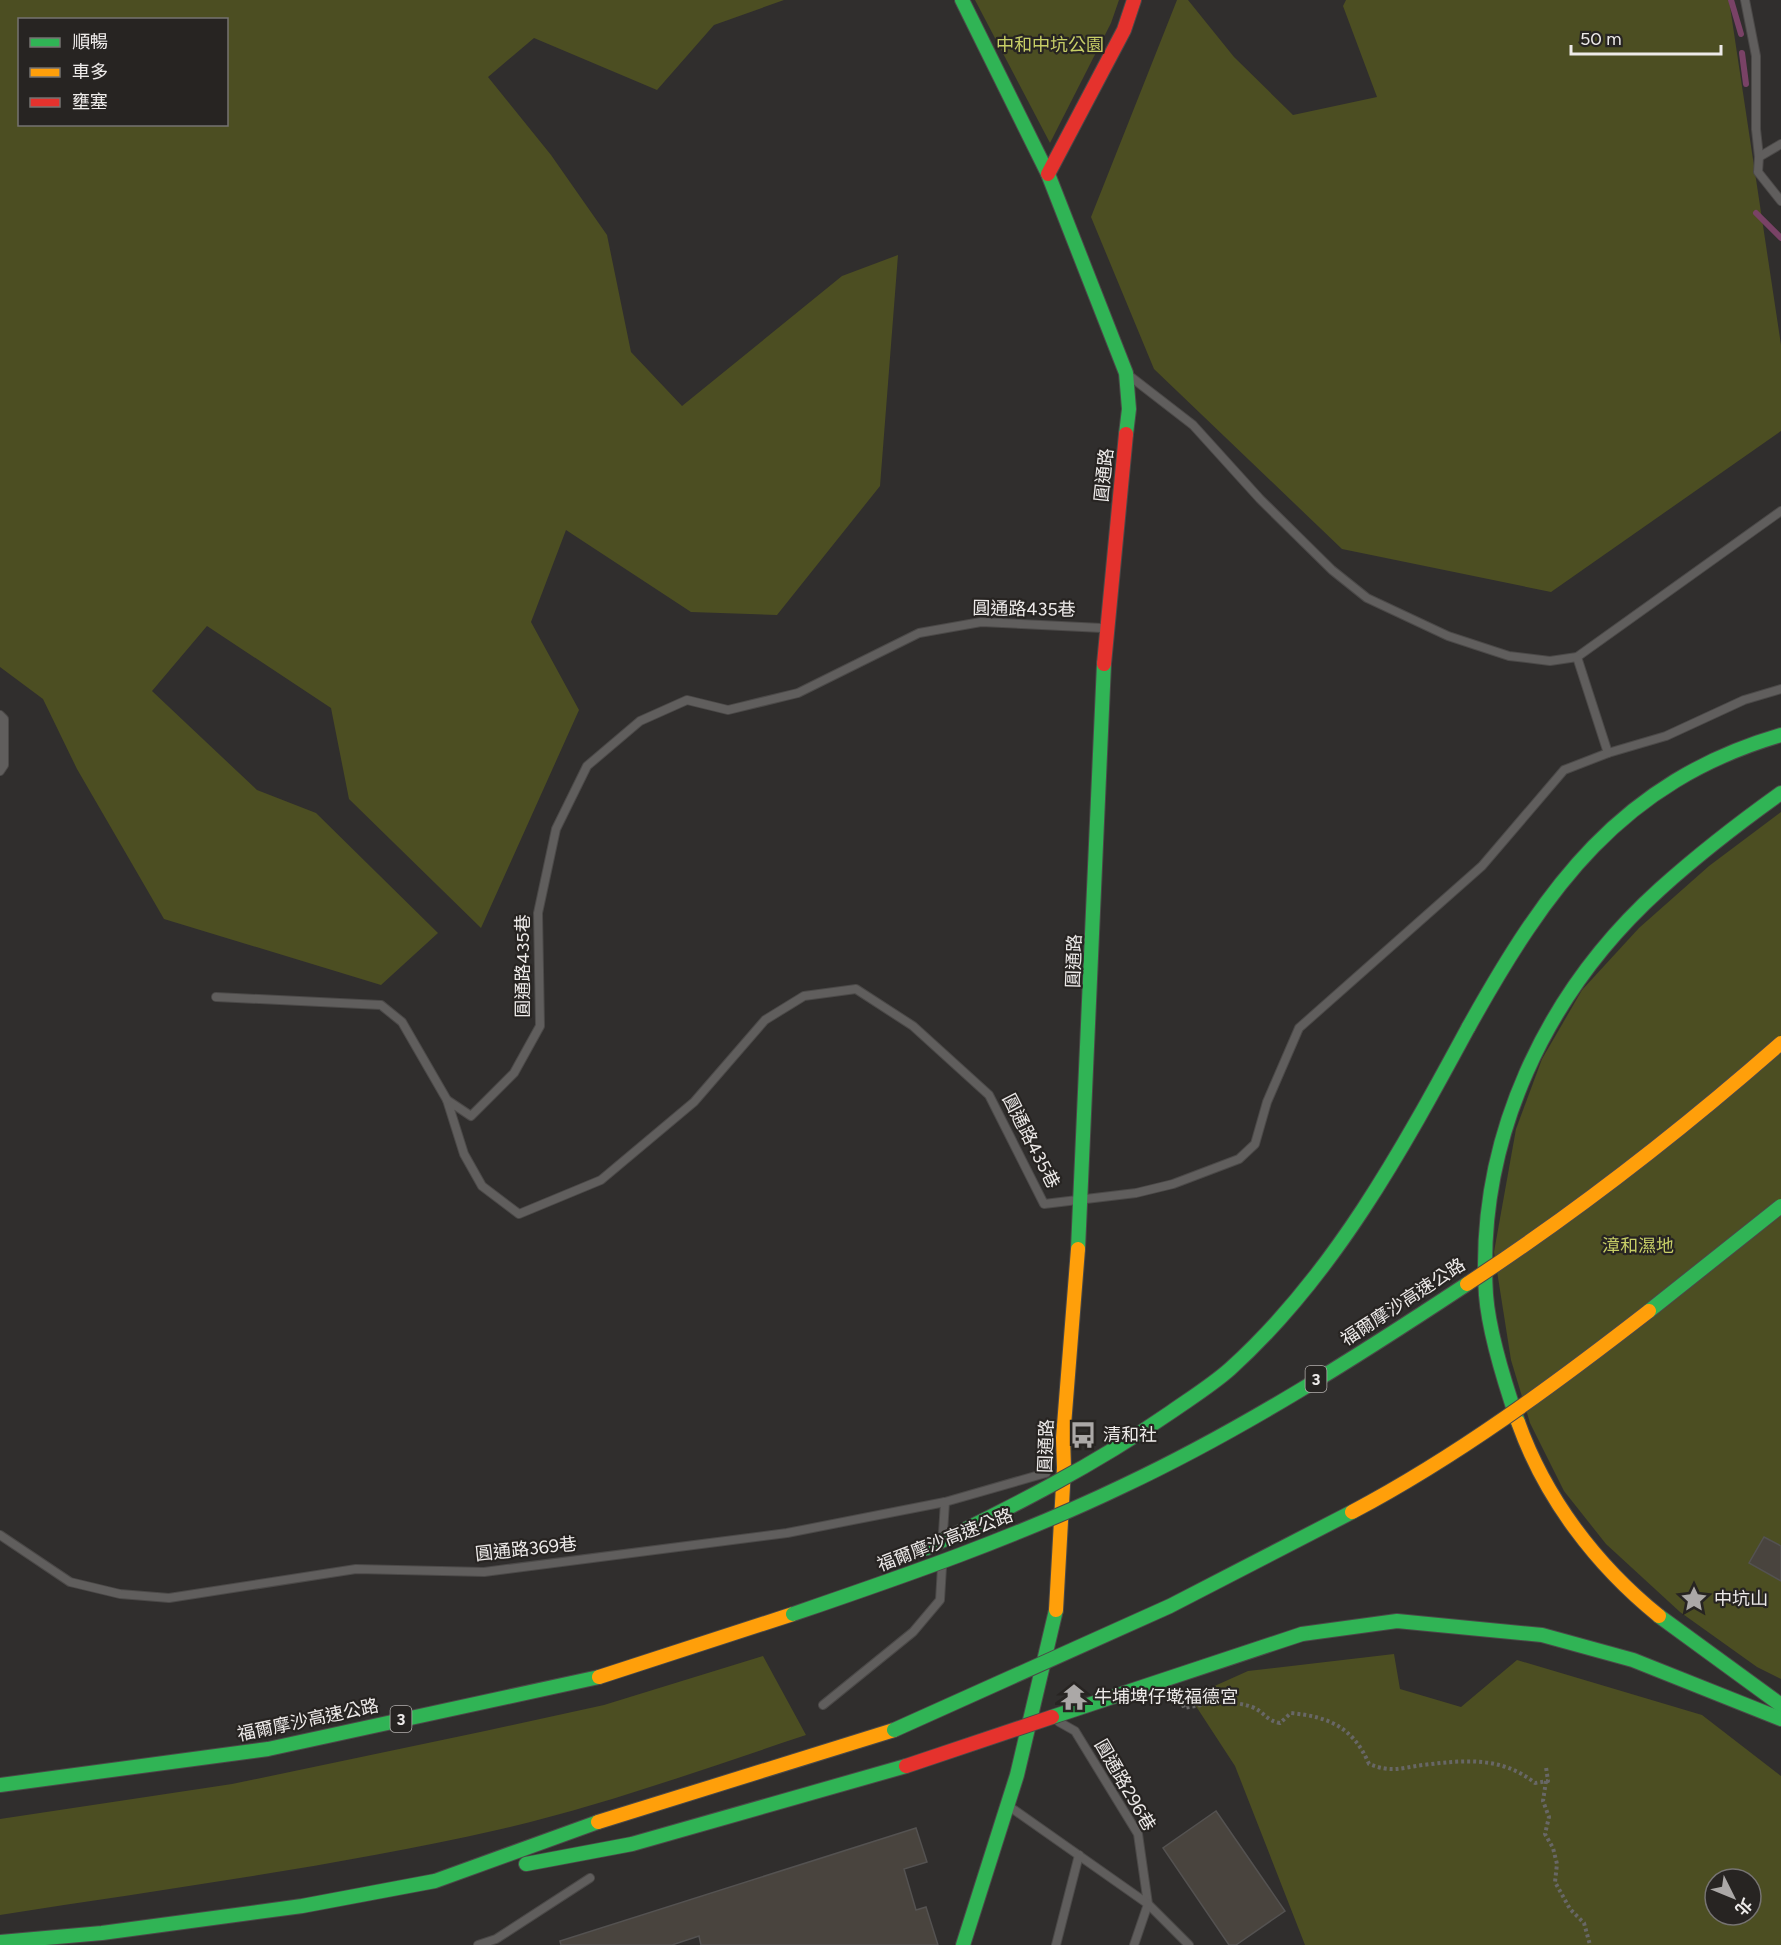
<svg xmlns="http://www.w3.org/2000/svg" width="1781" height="1945" font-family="Figtree,'Noto Sans TC',sans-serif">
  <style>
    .green { fill: #4c4e22; fill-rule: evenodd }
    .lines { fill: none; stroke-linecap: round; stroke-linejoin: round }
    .stream { stroke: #794266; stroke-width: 6 }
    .building { fill: #49443e; stroke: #545251; stroke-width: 1.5 }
    .lane-casing { stroke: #4b4948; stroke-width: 10 }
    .fast-casing { stroke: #4b4948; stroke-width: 16 }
    .slow-casing { stroke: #4b4948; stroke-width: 16 }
    .jam-casing { stroke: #4b4948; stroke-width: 16 }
    .path { stroke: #686766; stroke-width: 4; stroke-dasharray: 3 3; stroke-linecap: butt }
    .lane { stroke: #605e5d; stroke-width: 8 }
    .fast { stroke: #30b455; stroke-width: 14 }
    .slow { stroke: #ff9f0a; stroke-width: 14 }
    .jam { stroke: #e5322d; stroke-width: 14 }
    .fast-bridge-casing { stroke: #4b4948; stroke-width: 16; stroke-linecap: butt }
    .slow-bridge-casing { stroke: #4b4948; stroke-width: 16; stroke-linecap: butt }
    .jam-bridge-casing { stroke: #4b4948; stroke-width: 16; stroke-linecap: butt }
    .fast-bridge { stroke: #30b455; stroke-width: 14 }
    .slow-bridge { stroke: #ff9f0a; stroke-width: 14 }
    .jam-bridge { stroke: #e5322d; stroke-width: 14 }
    .labels { text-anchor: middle; stroke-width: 4.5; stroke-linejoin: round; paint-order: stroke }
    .shield { fill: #272422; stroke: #b2afad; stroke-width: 1.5 }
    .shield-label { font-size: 16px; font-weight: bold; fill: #edeae9 }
    .park-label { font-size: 18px; fill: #c7ce66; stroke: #272422 }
    .street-label { font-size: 18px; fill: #edeae9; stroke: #272422 }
    .poi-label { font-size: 18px; fill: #edeae9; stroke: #272422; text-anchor: start }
  </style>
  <rect width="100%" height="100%" fill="#302e2d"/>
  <g class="green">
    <path d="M0 0H784L714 25 657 90 534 38 488 77 551 155 607 235 631 352 682 406 842 276 898 255 880 486 777 615 691 612 566 530 531 622 579 710 481 928 349 799 331 708 207 626 152 691 257 790 316 813 438 933 381 985 164 919 77 769 43 699 0 667ZM20 20H226V124H20Z"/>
    <path d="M975 0H1119L1111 23 1050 143Z"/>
    <path d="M1177 0H1188L1234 57 1293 115 1377 97 1343 6 1346 0H1729L1781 345V431L1551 592 1342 549 1154 369 1091 217Z"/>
    <path d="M1781 812V1679L1757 1667 1680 1612 1606 1544 1564 1491 1530 1423 1511 1360 1494 1252 1516 1129 1542 1059 1582 990 1639 928 1709 866Z"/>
    <path d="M1394 1654 1400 1689 1461 1707 1517 1660 1702 1715 1781 1776V1945H1305L1235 1766 1190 1697 1248 1671ZM1715 1879H1751V1915H1715Z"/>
    <path d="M763 1656 806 1735C704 1769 602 1806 497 1830 333 1867 166 1889 0 1915V1819L232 1784 485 1731 604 1705Z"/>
  </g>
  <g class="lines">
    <g class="stream">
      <path d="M1731 0 1741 34"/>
      <path d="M1742 53 1746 84"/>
      <path d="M1756 213 1781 238"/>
    </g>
  </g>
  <g class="building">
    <path d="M1764 1537 1781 1546V1581L1749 1563Z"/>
    <path d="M1216 1811 1285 1911 1236 1945H1229L1163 1848Z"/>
    <path d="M916 1828 927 1862 904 1869 916 1910 926 1907 938 1945H701L699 1936 672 1945H561L560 1941Z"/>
  </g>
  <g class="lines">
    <defs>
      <g id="lane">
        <path d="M1745 0 1756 56V129L1759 157"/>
        <path d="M1781 144 1759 157 1758 172 1781 201"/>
        <path d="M1131 377 1193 425 1260 499 1332 570 1367 598 1448 636 1509 656 1550 661 1577 657 1781 511"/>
        <path d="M1102 628 981 622 919 633 798 693 728 710 687 700 640 721 587 766 556 829 538 913 540 1026 514 1073 471 1116 447 1100 464 1154 482 1186 519 1214 601 1180 694 1102 765 1020 804 996 856 989 913 1026 989 1095 1044 1204 1136 1193 1173 1184 1239 1159 1255 1144 1267 1102 1299 1028 1482 866 1564 770 1608 753 1666 736 1744 700 1781 689"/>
        <path d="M1577 657 1608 753"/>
        <path d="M0 715 4 719V765L0 771"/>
        <path d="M216 997 381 1005 402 1022 447 1100"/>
        <path d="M943 1533 945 1502"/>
        <path d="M0 1535 70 1582 120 1594 169 1598 356 1569 484 1572 787 1533 945 1502 1046 1473"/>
        <path d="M823 1705 913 1632 940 1600 942 1567"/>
        <path d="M1059 1722 1075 1731 1138 1834 1148 1904 1189 1945"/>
        <path d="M1010 1807 1148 1904 1134 1945"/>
        <path d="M478 1945 496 1939 590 1878"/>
        <path d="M1056 1945 1079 1855"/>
      </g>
      <g id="fast">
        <path d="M962 0 1048 174 1126 373 1129 409 1126 434"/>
        <path d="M1468 1028C1546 888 1620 782 1781 735"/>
        <path d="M1078 1249 1104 664"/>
        <path d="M1518 1422C1505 1384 1489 1334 1486 1295 1476 1139 1546 992 1660 889 1699 854 1739 823 1781 793"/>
        <path d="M1659 1616 1781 1705"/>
        <path d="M1302 1634 1397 1621 1542 1635 1633 1660 1781 1719"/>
        <path d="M0 1785 268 1749 599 1677"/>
        <path d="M526 1864 632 1844 906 1766"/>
        <path d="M0 1942 102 1933 302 1906 435 1881 598 1822"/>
        <path d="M963 1945 1017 1775 1056 1610"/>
      </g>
      <g id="slow">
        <path d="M1518 1422C1545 1498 1596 1565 1659 1616"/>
        <path d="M1056 1610 1064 1468 1063 1438 1078 1249"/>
        <path d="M599 1677 793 1614"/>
        <path d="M598 1822 894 1730"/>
      </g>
      <g id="jam">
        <path d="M1048 174 1124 30 1134 0"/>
        <path d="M1104 664 1126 434"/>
      </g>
    </defs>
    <use href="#lane" class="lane-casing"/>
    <use href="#fast" class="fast-casing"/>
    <use href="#slow" class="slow-casing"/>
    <use href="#jam" class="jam-casing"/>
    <g class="path">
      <path d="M1181 1699 1184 1708C1206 1704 1230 1699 1252 1707 1263 1711 1267 1721 1280 1723L1291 1713C1329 1717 1353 1727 1369 1764 1392 1773 1400 1768 1423 1765 1464 1760 1501 1756 1535 1783L1548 1781 1546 1767"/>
      <path d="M1546 1781 1543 1801 1549 1817 1545 1834 1553 1848 1557 1864 1555 1882 1570 1909 1584 1923 1590 1945"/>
    </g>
    <use href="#lane" class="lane"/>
    <use href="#fast" class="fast"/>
    <use href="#slow" class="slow"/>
    <use href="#jam" class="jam"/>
    <defs>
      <g id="fast-bridge">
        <path d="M1649 1311 1781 1206"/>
        <path d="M925 1549C1010 1508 1093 1466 1171 1412 1191 1398 1212 1385 1230 1369 1334 1275 1402 1150 1468 1028"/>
        <path d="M793 1614C904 1576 1017 1537 1123 1486 1242 1430 1358 1356 1467 1284"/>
        <path d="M1052 1717 1302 1634"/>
        <path d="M894 1730 1170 1606 1352 1512"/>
      </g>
      <g id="slow-bridge">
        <path d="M1467 1284C1578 1211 1682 1130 1781 1043"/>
        <path d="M1352 1512C1458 1456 1555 1384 1649 1311"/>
      </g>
      <path id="jam-bridge" d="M906 1766 1052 1717"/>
    </defs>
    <use href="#fast-bridge" class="fast-bridge-casing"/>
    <use href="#slow-bridge" class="slow-bridge-casing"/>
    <use href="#jam-bridge" class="jam-bridge-casing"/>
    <use href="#fast-bridge" class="fast-bridge"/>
    <use href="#slow-bridge" class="slow-bridge"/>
    <use href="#jam-bridge" class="jam-bridge"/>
  </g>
  <defs>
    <symbol id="bus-bare" viewBox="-9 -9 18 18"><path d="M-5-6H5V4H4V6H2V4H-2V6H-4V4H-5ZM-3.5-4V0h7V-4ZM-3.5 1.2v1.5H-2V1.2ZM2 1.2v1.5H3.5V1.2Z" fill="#aba8a7" stroke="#272422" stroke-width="2.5" paint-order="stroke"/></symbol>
    <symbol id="sight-bare" viewBox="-9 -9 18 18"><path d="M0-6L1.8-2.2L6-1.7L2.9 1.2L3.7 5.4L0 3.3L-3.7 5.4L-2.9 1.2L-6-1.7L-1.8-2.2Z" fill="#aba8a7" stroke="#272422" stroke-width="2.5" paint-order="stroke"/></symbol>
    <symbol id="temple-bare" viewBox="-9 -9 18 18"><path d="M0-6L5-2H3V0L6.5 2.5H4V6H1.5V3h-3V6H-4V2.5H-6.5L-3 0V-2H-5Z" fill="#aba8a7" stroke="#272422" stroke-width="2.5" paint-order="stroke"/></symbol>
  </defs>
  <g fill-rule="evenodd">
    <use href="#bus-bare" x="1064" y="1416" width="38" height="38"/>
    <use href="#sight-bare" x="1675" y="1580" width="38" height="38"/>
    <use href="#temple-bare" x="1055" y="1678" width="38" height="38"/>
  </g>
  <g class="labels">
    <g class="shield">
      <rect x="1305.5" y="1366" width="21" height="26" rx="4.5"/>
      <rect x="390.5" y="1706" width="21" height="26" rx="4.5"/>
    </g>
    <g class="shield-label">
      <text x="1316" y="1385">3</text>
      <text x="401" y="1725">3</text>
    </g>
    <g class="park-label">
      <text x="1050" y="51">中和中坑公園</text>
      <text x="1638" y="1252">漳和濕地</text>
    </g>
    <g class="street-label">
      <text transform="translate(1104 475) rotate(-84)" y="6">圓通路</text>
      <text transform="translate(1024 609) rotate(1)" y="6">圓通路435巷</text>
      <text transform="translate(1074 961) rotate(-88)" y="6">圓通路</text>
      <text transform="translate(523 966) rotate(-90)" y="6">圓通路435巷</text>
      <text transform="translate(1031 1141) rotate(63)" y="6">圓通路435巷</text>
      <text transform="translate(1403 1302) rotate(-33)" y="6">福爾摩沙高速公路</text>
      <text transform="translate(1046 1446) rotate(-88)" y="6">圓通路</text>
      <text transform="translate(945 1540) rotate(-21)" y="6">福爾摩沙高速公路</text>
      <text transform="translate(526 1549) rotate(-6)" y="6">圓通路369巷</text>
      <text transform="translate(308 1720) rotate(-12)" y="6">福爾摩沙高速公路</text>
      <text transform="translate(1125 1785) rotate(60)" y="6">圓通路296巷</text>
    </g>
    <g class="poi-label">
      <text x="1103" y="1441">清和社</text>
      <text x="1714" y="1605">中坑山</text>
      <text x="1094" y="1703">牛埔埤仔墘福德宮</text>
    </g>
  </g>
  <rect x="18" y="18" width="210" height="108" fill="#272422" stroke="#767372" stroke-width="1.5"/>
  <rect x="30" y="38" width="30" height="9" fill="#30b455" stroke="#767372" stroke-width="1.5"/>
  <text x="72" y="48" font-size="18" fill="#edeae9">順暢</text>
  <rect x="30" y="68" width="30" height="9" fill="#ff9f0a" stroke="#767372" stroke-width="1.5"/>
  <text x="72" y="78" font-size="18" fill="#edeae9">車多</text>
  <rect x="30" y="98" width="30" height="9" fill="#e5322d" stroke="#767372" stroke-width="1.5"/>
  <text x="72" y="108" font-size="18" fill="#edeae9">壅塞</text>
  <g transform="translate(1733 1897) rotate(133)"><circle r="28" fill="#272422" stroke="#767372" stroke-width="1.5"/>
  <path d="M0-4.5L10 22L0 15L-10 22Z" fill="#aba8a7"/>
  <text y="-9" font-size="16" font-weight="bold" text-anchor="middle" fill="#edeae9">北</text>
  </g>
  <path d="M1571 45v9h150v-9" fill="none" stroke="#edeae9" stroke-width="3"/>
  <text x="1580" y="45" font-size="18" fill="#edeae9" stroke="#272422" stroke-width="4.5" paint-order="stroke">50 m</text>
</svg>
